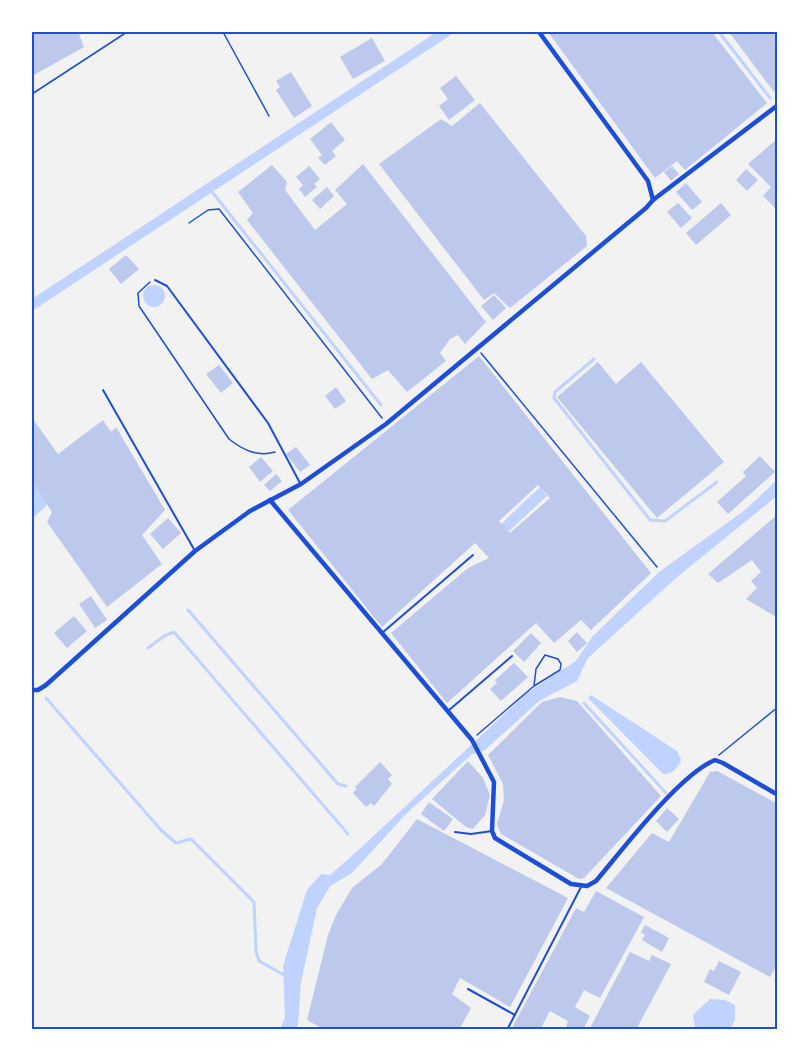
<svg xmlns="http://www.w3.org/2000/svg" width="809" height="1061" font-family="'Work Sans',sans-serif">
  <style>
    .water { fill: #bfd3fe }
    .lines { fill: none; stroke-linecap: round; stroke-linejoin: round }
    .stream { stroke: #bfd3fe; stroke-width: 3 }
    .canal { stroke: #bfd3fe; stroke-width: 10 }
    .building { fill: #bdc9ec; fill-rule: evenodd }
    .path { stroke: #1d4ed8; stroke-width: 1.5 }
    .service { stroke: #1d4ed8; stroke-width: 2 }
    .minor { stroke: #1d4ed8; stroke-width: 4.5 }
    .neatline { fill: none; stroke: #1d4ed8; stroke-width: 2 }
  </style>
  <rect width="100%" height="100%" fill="#f2f2f2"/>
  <g class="water">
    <circle cx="154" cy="296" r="11"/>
    <path d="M777 480V496L676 578 588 658 577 681 539 701 485 750 472 754 407 813 352 873 330 886 317 908 308 950 301 982 298 1025 295 1029 280 1030 285 1017 283 966 307 890 321 874 330 875 352 856 527 693 576 661 592 637 659 572 745 510Z"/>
    <path d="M540 487 547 496 508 532 501 524Z"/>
    <path d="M591 695 677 751 681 759C680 767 671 775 663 774L588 698Z"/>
    <path d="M710 999 725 1000 735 1005V1020L730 1029 695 1028 693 1015Z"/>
  </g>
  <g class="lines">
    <g class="stream">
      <path d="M719 32 770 98"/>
      <path d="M209 188 381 405"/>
      <path d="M594 359 555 392 554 398 650 520 665 521 717 482"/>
      <path d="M188 610 338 784 346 786"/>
      <path d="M148 648 164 636 174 632 348 834"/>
      <path d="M46 698 161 830 176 843 191 839 254 902 256 951 259 961 286 976"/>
      <path d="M584 703 666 793"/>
    </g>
    <g class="canal">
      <path d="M32 305 446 32"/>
      <path d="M32 488 42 503 32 512"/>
    </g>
  </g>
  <g class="building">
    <path d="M32 32H84L79 34 84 47 32 76Z"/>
    <path d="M548 32H712L767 103 685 170 677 161 655 178Z"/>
    <path d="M729 32H778V89L774 92Z"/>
    <path d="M372 38 385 61 353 79 340 57Z"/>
    <path d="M291 72 312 106 294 118 276 90 280 87 276 81Z"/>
    <path d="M456 76 475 100 449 120 439 106 448 99 440 88Z"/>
    <path d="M480 103 586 236 587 246 510 308 494 293 484 300 379 164 441 119 452 126Z"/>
    <path d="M331 122 345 140 332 151 336 156 325 165 318 158 322 155 310 139Z"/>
    <path d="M778 138V211L763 196 771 187 748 164Z"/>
    <path d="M363 164 486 322 465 344 458 335 450 339 440 353 446 361 407 392 388 370 372 379 247 220 253 213 238 192 272 165 287 182 285 190 315 230 347 204 335 190Z"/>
    <path d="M309 166 320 179 314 184 317 187 305 197 299 189 303 185 296 177Z"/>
    <path d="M672 166 679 174 671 181 664 172Z"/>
    <path d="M746 169 758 180 747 191 736 180Z"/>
    <path d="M686 183 702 202 692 210 676 192Z"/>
    <path d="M327 187 334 196 320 209 312 200Z"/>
    <path d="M678 203 692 218 681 228 667 212Z"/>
    <path d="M721 203 731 215 696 245 686 233Z"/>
    <path d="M126 255 139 269 121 284 109 269Z"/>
    <path d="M494 295 506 308 493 320 481 306Z"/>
    <path d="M479 356 651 573 591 630 581 620 554 643 536 623 447 703 391 633 468 568 489 558 475 543 382 627 288 510ZM538 485 550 498 510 533 499 521Z"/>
    <path d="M598 362 616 384 641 362 724 462 657 518 557 397Z"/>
    <path d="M219 365 233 383 221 393 206 374Z"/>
    <path d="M336 387 346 401 335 409 325 396Z"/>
    <path d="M32 418 58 454 103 420 111 432 116 427 165 510 142 535 162 564 107 607 47 522 52 512 32 481Z"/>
    <path d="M296 447 310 465 300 472 286 454Z"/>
    <path d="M760 456 775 472 728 514 717 502 746 476 743 472Z"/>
    <path d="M261 457 273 471 260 482 249 467Z"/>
    <path d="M276 474 282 481 270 491 264 485Z"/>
    <path d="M778 514V618L746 599 757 588 751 581 761 572 752 560 718 583 708 574Z"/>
    <path d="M168 518 181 533 163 549 150 534Z"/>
    <path d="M91 596 107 620 95 628 79 604Z"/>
    <path d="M74 616 87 631 67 648 54 633Z"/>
    <path d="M577 632 587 643 577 652 568 641Z"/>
    <path d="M531 633 541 643 524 662 513 651Z"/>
    <path d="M514 663 528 677 501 701 490 689 497 683 495 680Z"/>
    <path d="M560 697 577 701 661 796 584 878 579 879 501 834 497 824 504 800 503 784 488 755 542 702Z"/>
    <path d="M468 761 483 778 490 795 485 815 473 829 466 827 432 799Z"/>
    <path d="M380 762 392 775 388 779 392 784 374 806 371 803 366 807 353 793 357 788 355 787Z"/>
    <path d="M717 771 778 804V963L770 977 606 888 652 833 669 842 710 772Z"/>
    <path d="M429 802 453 819 444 831 421 814Z"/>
    <path d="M667 808 679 819 667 832 656 821Z"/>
    <path d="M417 819 568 898 510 1007 460 978 452 994 471 1008 459 1030H325L307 1020 328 935 336 915 352 888 382 864Z"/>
    <path d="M596 891 644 917 600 998 584 990 575 1007 590 1016 583 1030H565L568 1021 550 1011 540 1030H511L576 908 584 912Z"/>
    <path d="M645 925 669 938 662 952 642 940 645 935 641 932Z"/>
    <path d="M630 952 649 961 652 955 671 964 636 1030H589Z"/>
    <path d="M719 961 741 972 729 995 704 982 710 969 714 971Z"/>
  </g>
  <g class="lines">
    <g class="path">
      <path d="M223 32 269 116"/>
      <path d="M32 94 127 32"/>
      <path d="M189 223 208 210 219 209 382 418"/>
      <path d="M150 282 138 293 139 306 229 439C243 450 257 457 275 452"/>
      <path d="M481 353 657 567"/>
      <path d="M477 735 534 686 560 670 561 664 558 659 545 655 536 669 534 686"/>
      <path d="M719 755 778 707"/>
    </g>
    <g class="service">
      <path d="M155 280 167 286 268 423 300 483"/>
      <path d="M103 390 195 551"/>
      <path d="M382 633 473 555"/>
      <path d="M448 711 512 656"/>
      <path d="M455 832 471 834 492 831"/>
      <path d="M468 989 515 1015"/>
      <path d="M507 1030 581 887"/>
    </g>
    <g class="minor">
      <path d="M653 200 778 105"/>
      <path d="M270 500 472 740 494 782 492 831 495 838 571 884 587 886 596 881C623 849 679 775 715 760L723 763 778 795"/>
      <path d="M32 690H38L46 685 195 551 250 511 301 484 386 424 646 208 653 200 648 181 539 32"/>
    </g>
  </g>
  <rect width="809" height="1061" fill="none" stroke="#ffffff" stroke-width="66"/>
  <rect x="33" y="33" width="743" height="995" class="neatline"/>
</svg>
